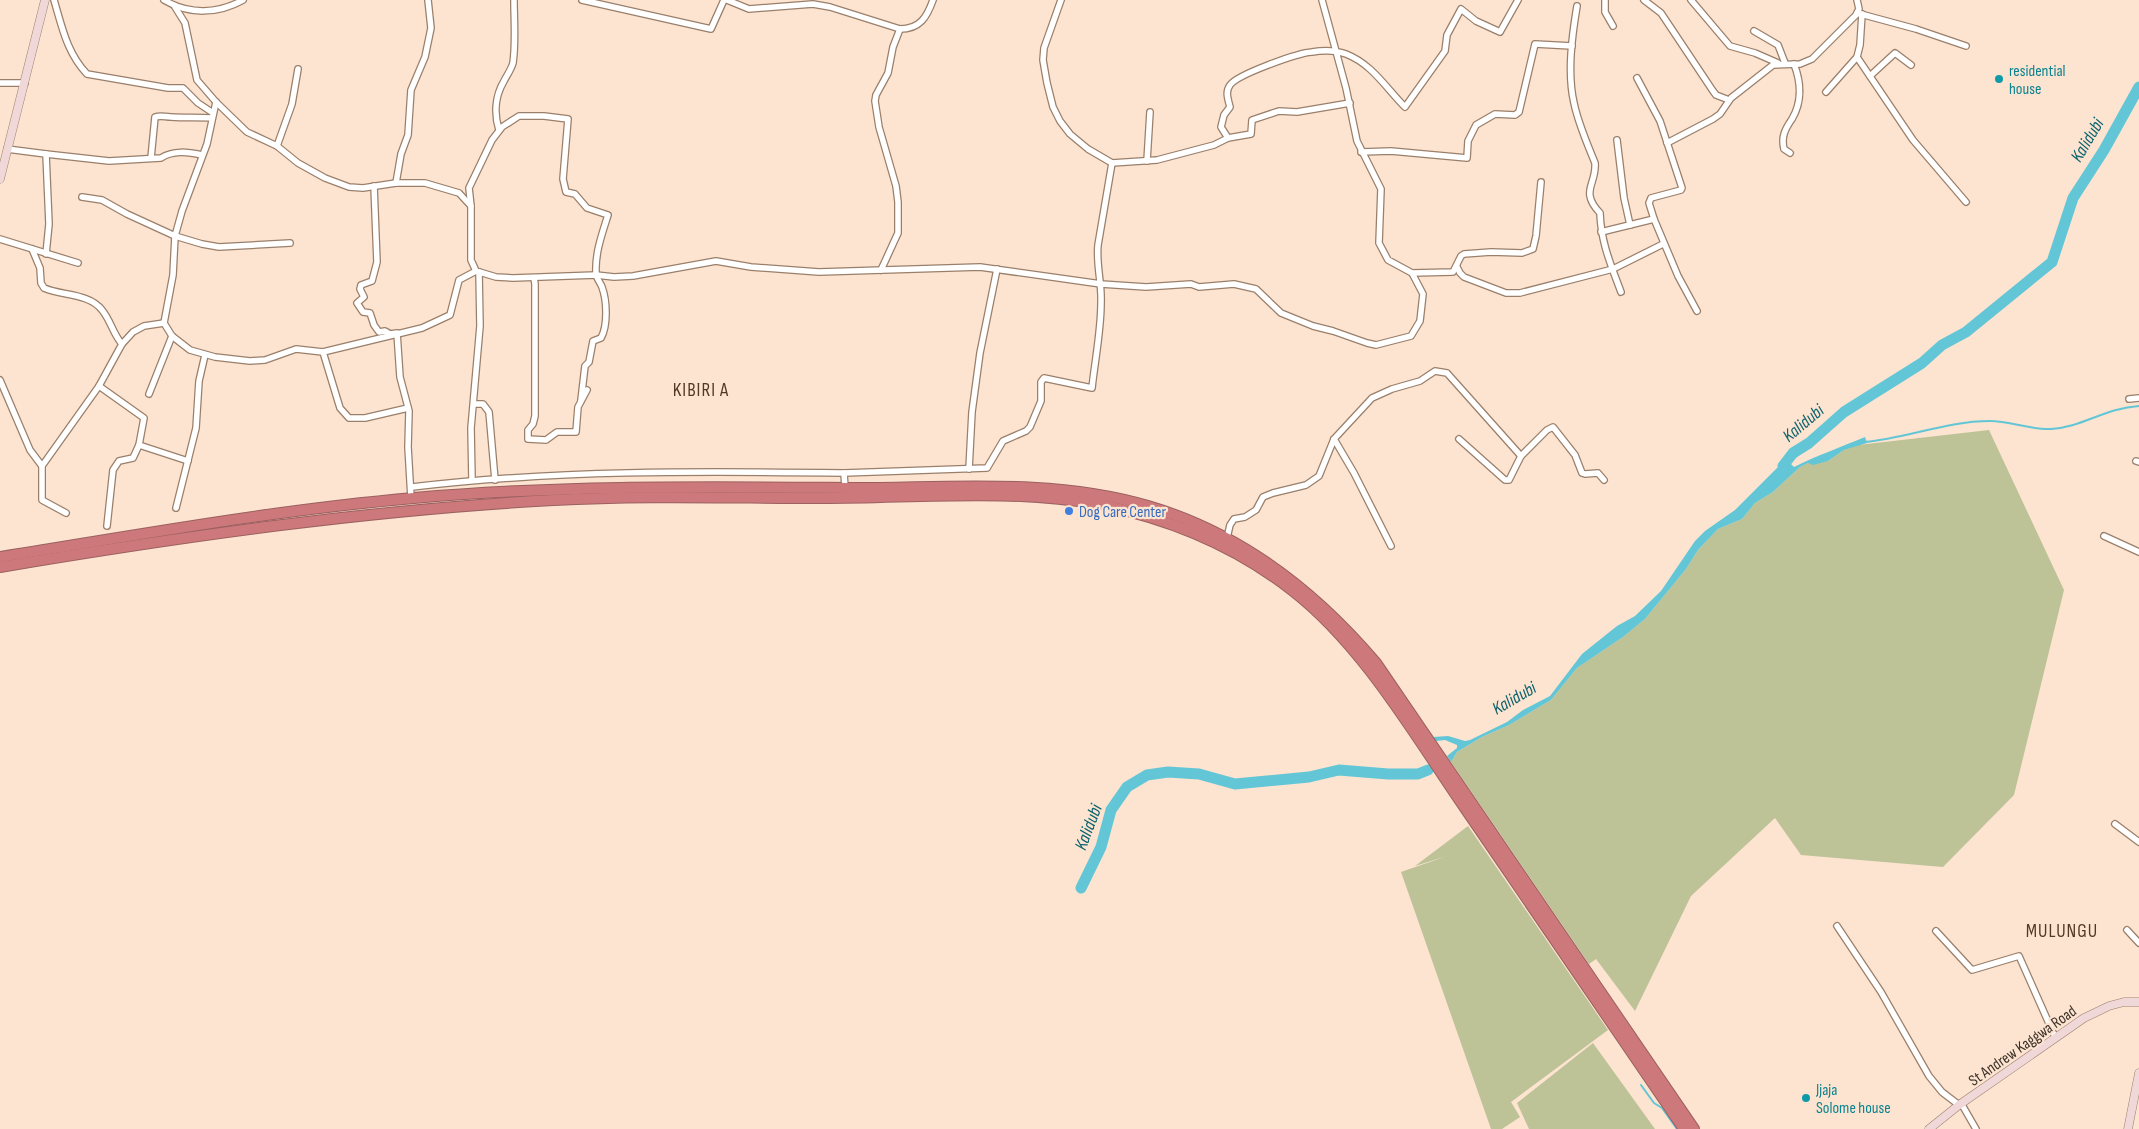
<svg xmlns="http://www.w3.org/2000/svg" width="2139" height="1129" font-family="'Sofia Sans Condensed',sans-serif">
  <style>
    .green { fill: #bec297 }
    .water { fill: #62c6d6 }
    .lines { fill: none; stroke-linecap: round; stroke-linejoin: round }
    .stream { stroke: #62c6d6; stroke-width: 2 }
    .river { stroke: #62c6d6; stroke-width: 11 }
    .street-casing { stroke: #9a7f6a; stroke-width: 8 }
    .secondary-casing { stroke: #9a7f6a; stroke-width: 9 }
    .highway-casing { stroke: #9b605f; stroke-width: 12 }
    .street { stroke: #fff; stroke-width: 5.5 }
    .secondary { stroke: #f0d7d8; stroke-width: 8 }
    .highway { stroke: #cd797c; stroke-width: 10 }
    .culture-dot { fill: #0f9aa8; stroke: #fce4d1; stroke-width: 2 }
    .shop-dot { fill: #3f7fe0; stroke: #fce4d1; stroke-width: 2 }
    .labels { text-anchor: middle; stroke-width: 4.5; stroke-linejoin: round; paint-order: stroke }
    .culture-label { font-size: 16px; fill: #0d838f; stroke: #fce4d1; text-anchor: start }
    .shop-label { font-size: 16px; fill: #366cbe; stroke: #fce4d1; text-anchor: start }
    .street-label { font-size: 16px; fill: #3d3228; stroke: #fce4d1 }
    .water-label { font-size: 18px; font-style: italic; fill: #0d636e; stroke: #fce4d1 }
    .quarter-label { font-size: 19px; letter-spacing: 1px; fill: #513925; stroke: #fce4d1 }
  </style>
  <rect width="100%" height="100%" fill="#fce4d1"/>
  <g class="green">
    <path d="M1989 430 2064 590 2014 795 1943 867 1801 855 1775 818 1691 896 1635 1011 1596 959 1589 964 1451 762 1457 752 1482 737 1509 725 1551 700 1577 668 1623 637 1645 619 1686 569 1698 550 1718 529 1742 519 1755 503 1773 492 1800 467 1808 463 1828 461 1844 450 1858 445Z"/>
    <path d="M1468 826 1608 1030 1511 1102 1520 1117 1502 1129H1491L1401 872 1447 856 1415 866Z"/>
    <path d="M1593 1043 1655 1129H1529L1517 1103Z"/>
  </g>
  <path class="water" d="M1865 437 1867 443 1844 450 1828 461 1813 465 1808 463 1800 467 1773 492 1755 503 1742 519 1718 529 1698 550 1686 569 1645 619 1623 637 1577 668 1551 700 1509 725 1482 737 1457 752 1451 762 1447 756 1457 748V745L1445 740 1436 741 1433 737 1448 736 1465 741 1470 740 1507 722 1523 710 1550 696 1582 654 1617 626 1635 616 1661 591 1695 541 1705 531 1735 510 1794 451 1798 456 1790 463 1794 467C1816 456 1841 447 1865 437Z"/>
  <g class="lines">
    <g class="stream">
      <path d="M1865 442C1907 438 1947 421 1990 421 2010 421 2031 430 2051 429 2083 427 2105 408 2139 406"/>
      <path d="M1641 1085 1654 1103 1662 1108 1677 1129"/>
    </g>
    <g class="river">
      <path d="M1783 466 1793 453 1809 443 1844 412 1922 363 1942 345 1966 332 2052 262 2073 198 2104 150 2139 87"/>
      <path d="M1081 888 1101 847 1111 810 1127 787 1147 775 1168 772 1199 774 1235 784 1309 777 1339 770 1388 774H1418L1428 770"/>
    </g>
    <defs>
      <g id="street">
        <path d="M54 0C62 27 67 53 87 74L168 88H183L198 103 213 113"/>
        <path d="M164 0C189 15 218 14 243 0"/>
        <path d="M582 0 711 29 724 0"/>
        <path d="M727 0 749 9 813 4 830 7 900 29C920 29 927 17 933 0"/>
        <path d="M1061 0 1044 48 1043 60 1047 83 1053 107 1060 121 1070 134 1088 149 1112 163 1157 160 1214 145 1228 138 1251 134 1252 120 1279 111 1297 112 1350 103"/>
        <path d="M1605 0V12L1613 26"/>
        <path d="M1644 0 1661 13 1713 91 1716 95 1729 100"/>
        <path d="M1691 0 1730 46 1755 53 1778 63"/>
        <path d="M1577 6C1572 36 1567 73 1574 103 1578 123 1587 143 1595 163 1597 184 1579 191 1600 213 1601 243 1611 265 1621 292"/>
        <path d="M175 7 185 23 197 80 216 102 247 132 277 146 298 163 325 178 349 187 363 188 396 183H425L459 193 471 206V260L476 271 496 277 513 278 596 275 614 277 633 276 716 261 751 267 819 272 980 267 1101 284 1146 287 1191 284 1199 287 1234 284 1256 289 1281 313 1313 326 1333 331 1367 343 1376 345 1411 336 1420 321 1423 294 1412 273 1388 260 1379 243 1381 189 1357 141 1346 88 1322 0"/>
        <path d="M1857 13 1916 29 1966 46"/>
        <path d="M1754 31 1778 45 1785 63"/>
        <path d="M1857 57 1913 140 1966 202"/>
        <path d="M1870 76 1895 53 1911 65"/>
        <path d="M0 83H25"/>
        <path d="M1826 92 1857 57 1860 45 1862 14"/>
        <path d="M216 102 207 144 182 211 175 236 173 275 164 323 172 336 190 350 215 357 250 361 265 360 296 349 323 352 422 328 450 315 459 280 476 271"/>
        <path d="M499 130C494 114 495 96 504 81 507 75 511 70 513 63 516 42 514 21 514 0"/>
        <path d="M1228 138 1221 127 1224 115 1230 107C1228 99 1225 92 1230 85 1238 74 1298 53 1312 52 1323 50 1335 50 1346 54 1372 64 1386 88 1405 107L1445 51 1447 35 1461 9 1476 21 1500 32 1518 0"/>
        <path d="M1617 140 1624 198 1630 225"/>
        <path d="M1667 143 1713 119 1720 114 1731 98 1773 65 1800 64 1812 59 1856 15 1859 9 1857 0"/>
        <path d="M277 146 292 104 298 69"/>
        <path d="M7 149 46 154 49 224 46 254"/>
        <path d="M1361 152 1391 151 1467 158 1468 141 1476 125 1495 114 1515 115 1519 112 1535 44 1572 46"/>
        <path d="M1790 153 1784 149C1781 137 1785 129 1792 119 1802 102 1801 82 1794 64"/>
        <path d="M46 154 109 161 161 158C173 150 188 152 202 155"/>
        <path d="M151 158 155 117C161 115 165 117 171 117 185 118 198 117 212 118"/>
        <path d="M1147 161 1150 112"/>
        <path d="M396 183 401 154 408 135 411 90 425 57 431 28 428 0"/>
        <path d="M374 186 377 262 372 281 361 285 360 289 364 297 357 303 363 312 370 313 374 325 379 332 385 331 390 334 397 333 400 377 409 411 408 447 411 498"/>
        <path d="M82 197 102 200 127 214 175 236 202 244 219 247 290 243"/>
        <path d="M471 206 469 188 492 140 502 127 519 116H544L568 119 563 179 566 192 575 194 587 208 608 215C602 234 595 253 596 273 596 278 600 282 602 287 607 301 608 325 601 338L593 341 589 362 585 366 581 400"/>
        <path d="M1654 219 1678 276 1697 311"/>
        <path d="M1601 232 1654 219 1649 203 1651 198 1681 190 1682 188 1660 121 1637 78"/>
        <path d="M0 239 78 263"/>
        <path d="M32 249 40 268 41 283 44 288C62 296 89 293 102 310 111 321 113 334 122 344"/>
        <path d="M1457 267 1460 273 1464 277 1506 293H1520L1613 269 1663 244"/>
        <path d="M881 270 898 233V202L896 186 879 127 875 101 876 95 888 73 893 47 900 29"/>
        <path d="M1412 273 1453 272 1461 256 1464 254 1491 252 1522 253 1533 249 1536 236 1541 182"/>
        <path d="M534 278 535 284V416L533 424 528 430V439L546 440 557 432H576L578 407 587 390"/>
        <path d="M323 352 340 408 349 418H365L408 408"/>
        <path d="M0 380 30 450 42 466V500L66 513"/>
        <path d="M99 386 144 418 139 445 133 458 119 461 113 470 107 526"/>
        <path d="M149 394 172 336"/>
        <path d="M2129 399 2139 398"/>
        <path d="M474 404H483L489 412 495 480"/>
        <path d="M1334 439 1354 473 1391 546"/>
        <path d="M1459 439 1505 480H1509L1521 456 1547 430 1553 427 1575 455 1582 473 1585 474 1598 473 1604 480"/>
        <path d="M139 445 188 461"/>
        <path d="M2136 461 2139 462"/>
        <path d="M42 466 99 386 122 344 133 332 144 326 164 323"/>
        <path d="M969 469 972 412 980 353 997 269"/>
        <path d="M472 480 471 428 480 326 479 272"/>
        <path d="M412 487C555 470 700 471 844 473"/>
        <path d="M845 488 844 473 987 468 1003 441 1026 431 1030 427 1041 401V382L1044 378 1092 388C1095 360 1101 331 1101 303 1102 283 1096 265 1098 245L1112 163"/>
        <path d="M176 508 196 428 199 381 205 355"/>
        <path d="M2104 536 2139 552"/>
        <path d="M1227 538 1230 525 1234 519 1245 517 1256 510 1263 497 1273 493 1306 485 1319 476 1334 439 1372 398 1392 389 1420 381 1435 371 1447 373 1521 456"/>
        <path d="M2115 824 2139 842"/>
        <path d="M1837 926 1881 992 1929 1076 1942 1092 1959 1105"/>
        <path d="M2127 930 2139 943"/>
        <path d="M1936 931 1972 970 2019 956 2055 1037"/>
        <path d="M1961 1103 1976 1129"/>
      </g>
      <g id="secondary">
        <path d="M0 179 45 0"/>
        <path d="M1929 1129 1959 1105 2084 1018 2109 1006 2124 1002H2139"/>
        <path d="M2128 1129 2139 1073"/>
      </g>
      <g id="highway">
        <path d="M0 557C138 535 275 510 414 498 560 485 708 487 854 488 951 488 1053 478 1148 506 1240 533 1315 591 1376 663L1694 1129"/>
        <path d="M0 567C184 536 368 510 554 500 644 495 734 498 823 498 916 498 1011 488 1102 505 1170 519 1237 547 1292 590 1363 645 1414 734 1465 808 1538 915 1611 1022 1684 1129"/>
      </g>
    </defs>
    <use href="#street" class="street-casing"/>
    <use href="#secondary" class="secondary-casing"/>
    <use href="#highway" class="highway-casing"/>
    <use href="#street" class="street"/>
    <use href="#secondary" class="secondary"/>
    <use href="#highway" class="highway"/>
  </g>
  <g class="culture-dot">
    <circle cx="1999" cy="79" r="5"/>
    <circle cx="1806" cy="1098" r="5"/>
  </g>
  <circle class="shop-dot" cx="1069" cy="511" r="5"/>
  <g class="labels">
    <g class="culture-label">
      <text x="2009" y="76">residential<tspan x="2009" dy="18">house</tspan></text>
      <text x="1816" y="1095">Jjaja<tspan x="1816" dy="18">Solome house</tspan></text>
    </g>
    <g class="shop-label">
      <text x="1079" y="517">Dog Care Center</text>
    </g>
    <g class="street-label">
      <text transform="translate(2022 1045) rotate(-35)" y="6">St Andrew Kaggwa Road</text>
    </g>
    <g class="water-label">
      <text transform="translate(2087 140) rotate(-59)" y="6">Kalidubi</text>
      <text transform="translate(1803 423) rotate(-40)" y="6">Kalidubi</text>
      <text transform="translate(1514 698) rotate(-30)" y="6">Kalidubi</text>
      <text transform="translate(1088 827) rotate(-69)" y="6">Kalidubi</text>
    </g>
    <g class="quarter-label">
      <text x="701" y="396">KIBIRI A</text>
      <text x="2062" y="937">MULUNGU</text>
    </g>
  </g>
</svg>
